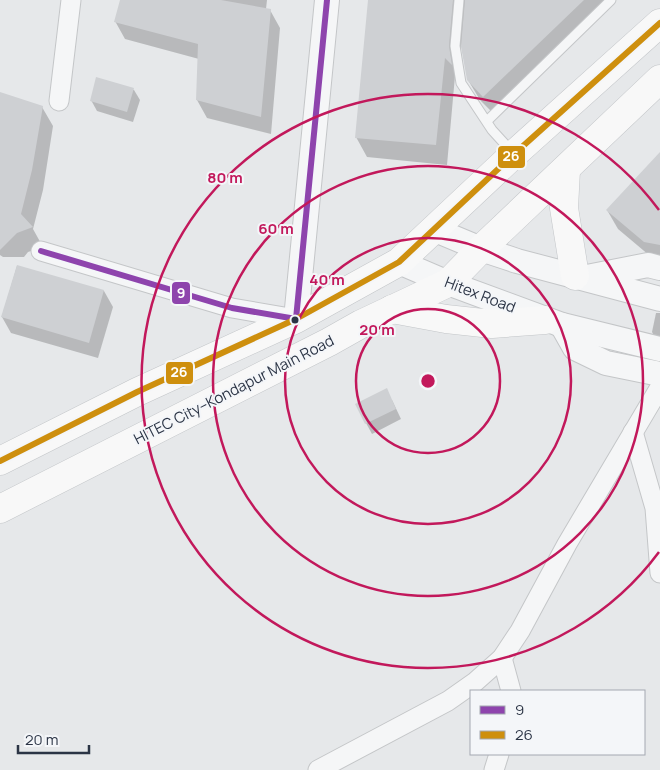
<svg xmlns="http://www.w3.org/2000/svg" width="660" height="770" font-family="Manrope,sans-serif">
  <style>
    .shadow { fill: #0003 }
    .building { fill: #ced0d3 }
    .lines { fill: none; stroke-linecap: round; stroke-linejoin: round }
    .service-casing { stroke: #c4c6c8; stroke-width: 11 }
    .minor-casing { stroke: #c4c6c8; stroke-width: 21 }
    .tertiary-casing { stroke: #c4c6c8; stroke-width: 26 }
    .primary-casing { stroke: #c2c5c8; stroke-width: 29 }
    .service { stroke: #f5f6f7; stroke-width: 9 }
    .minor { stroke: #f5f6f7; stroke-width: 19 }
    .tertiary { stroke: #f5f6f7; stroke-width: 24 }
    .primary { stroke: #f8f8f8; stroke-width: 28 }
    .bus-1-casing { stroke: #f4f6f9; stroke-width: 10 }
    .bus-2-casing { stroke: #f4f6f9; stroke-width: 10 }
    .bus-1 { stroke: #8e44ad; stroke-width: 6 }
    .bus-2 { stroke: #ce8f0e; stroke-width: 6 }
    .ring { fill: none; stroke: #c2185b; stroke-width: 2.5 }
    .bus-dot { fill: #2b3445; stroke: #f4f6f9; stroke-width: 2 }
    .labels { text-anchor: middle; stroke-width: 4; stroke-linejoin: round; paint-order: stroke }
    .street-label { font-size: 15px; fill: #2b3445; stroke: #f4f6f9 }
    .centre { fill: #c2185b; stroke: #f4f6f9; stroke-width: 2.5 }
    .ring-label { font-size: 15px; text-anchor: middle; font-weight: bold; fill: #c2185b; stroke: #f4f6f9; stroke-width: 4; stroke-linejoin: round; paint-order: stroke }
    .line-badge { stroke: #f4f6f9; stroke-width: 2 }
    .badge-label { font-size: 14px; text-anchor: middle; font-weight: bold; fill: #fff }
  </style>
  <rect width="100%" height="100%" fill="#e6e8ea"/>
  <g class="shadow">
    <path d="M121 0H267L266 9 270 10 280 28 271 134 207 118 197 100 199 59 125 39 115 21Z"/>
    <path d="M369 0H616L495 115 480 100 468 80 461 44 459 66 462 82 455 76 447 165 367 157 356 137Z"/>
    <path d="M97 79 134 90 140 100 133 122 97 111 91 100Z"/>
    <path d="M0 93 42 107 53 126 43 190 33 229 43 247 28 252 24 257H3L0 255Z"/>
    <path d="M660 154V262L656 261 618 229 607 210Z"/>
    <path d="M17 266 104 291 113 307 98 358 11 333 2 317Z"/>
    <path d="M656 313H660V346L652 332Z"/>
    <path d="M392 400 401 419 372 434 366 423Z"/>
  </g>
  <g class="building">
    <path d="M120 0H221L271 9 261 117 196 100 198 44 114 22Z"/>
    <path d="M368 0H453L449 46 452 65 445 58 436 145 355 138Z"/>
    <path d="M465 0H584L483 97 467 80 461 46Z"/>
    <path d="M96 77 134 88 127 112 90 101Z"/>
    <path d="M0 92 43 106 32 170 21 214 33 227 17 233 0 250Z"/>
    <path d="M660 152V245L644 242 606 210Z"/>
    <path d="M17 265 104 290 89 343 1 317Z"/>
    <path d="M387 388 396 409 365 424 355 404Z"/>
  </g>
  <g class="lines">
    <defs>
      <g id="service">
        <path d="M459 0 455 46 461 83 492 130 512 152"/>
        <path d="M487 121 611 0"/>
      </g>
      <g id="minor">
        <path d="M59 101 71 0"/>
        <path d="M41 251 232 308 296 319"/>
        <path d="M633 432 655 508 660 573"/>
        <path d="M502 658 511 691"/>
        <path d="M318 770 448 701 475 682 502 658 520 631 567 544 660 387"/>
        <path d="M494 770 499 754"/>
      </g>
      <g id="tertiary">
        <path d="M433 229 481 249 517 261 660 299"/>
        <path d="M399 262 448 283 562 325 660 349"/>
        <path d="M587 277 648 265 660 268"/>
        <path d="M296 319 327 0"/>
        <path d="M562 325 575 348 606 363 660 374"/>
      </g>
      <g id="primary">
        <path d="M566 170 564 208 575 276"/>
        <path d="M392 309 446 319 492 324 545 320"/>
        <path d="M0 461 137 392 296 319 399 262 513 155 660 23"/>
        <path d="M0 509 329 342 361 324 448 283 481 249 660 79"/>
      </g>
    </defs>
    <use href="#service" class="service-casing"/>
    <use href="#minor" class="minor-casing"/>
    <use href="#tertiary" class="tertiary-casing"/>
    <use href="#primary" class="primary-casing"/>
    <use href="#service" class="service"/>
    <use href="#minor" class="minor"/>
    <use href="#tertiary" class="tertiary"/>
    <use href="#primary" class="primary"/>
    <defs>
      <path id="bus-1" d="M41 251 232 308 296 319 327 0"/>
      <path id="bus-2" d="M0 461 137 392 296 319 399 262 513 155 660 23"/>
    </defs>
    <use href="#bus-1" class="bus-1-casing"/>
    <use href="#bus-2" class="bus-2-casing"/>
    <use href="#bus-1" class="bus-1"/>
    <use href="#bus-2" class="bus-2"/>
  </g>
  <g class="ring">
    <circle cx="428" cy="381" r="72"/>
    <circle cx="428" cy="381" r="143"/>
    <circle cx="428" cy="381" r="215"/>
    <path d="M659 552A287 287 0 1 1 659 210"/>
  </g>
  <circle class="bus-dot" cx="295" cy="320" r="4.5"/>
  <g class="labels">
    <g class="street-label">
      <text transform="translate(480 295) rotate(21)" y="5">Hitex Road</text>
      <text transform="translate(234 390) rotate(-27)" y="5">HITEC City–Kondapur Main Road</text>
    </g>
  </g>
  <circle cx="428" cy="381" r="8" class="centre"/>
  <g class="ring-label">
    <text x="225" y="183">80 m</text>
    <text x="276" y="234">60 m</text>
    <text x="327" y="285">40 m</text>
    <text x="377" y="335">20 m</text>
  </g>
  <g class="line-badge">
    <rect x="497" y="145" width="29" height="24" rx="5" fill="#ce8f0e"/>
    <rect x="171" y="281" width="20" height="24" rx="5" fill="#8e44ad"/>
    <rect x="165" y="361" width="29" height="24" rx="5" fill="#ce8f0e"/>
  </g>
  <g class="badge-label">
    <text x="511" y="161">26</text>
    <text x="181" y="298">9</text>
    <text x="179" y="377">26</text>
  </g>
  <rect x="470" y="690" width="175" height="65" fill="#f4f6f9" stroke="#a4a8b1"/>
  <rect x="480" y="706" width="25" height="8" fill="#8e44ad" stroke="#a4a8b1"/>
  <text x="515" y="715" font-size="15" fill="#2b3445">9</text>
  <rect x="480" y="731" width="25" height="8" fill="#ce8f0e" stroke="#a4a8b1"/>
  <text x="515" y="740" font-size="15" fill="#2b3445">26</text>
  <path d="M18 745v8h71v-8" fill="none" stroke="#2b3445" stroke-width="2.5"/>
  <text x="25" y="745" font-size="15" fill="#2b3445" stroke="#f4f6f9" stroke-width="4" paint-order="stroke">20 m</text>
</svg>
